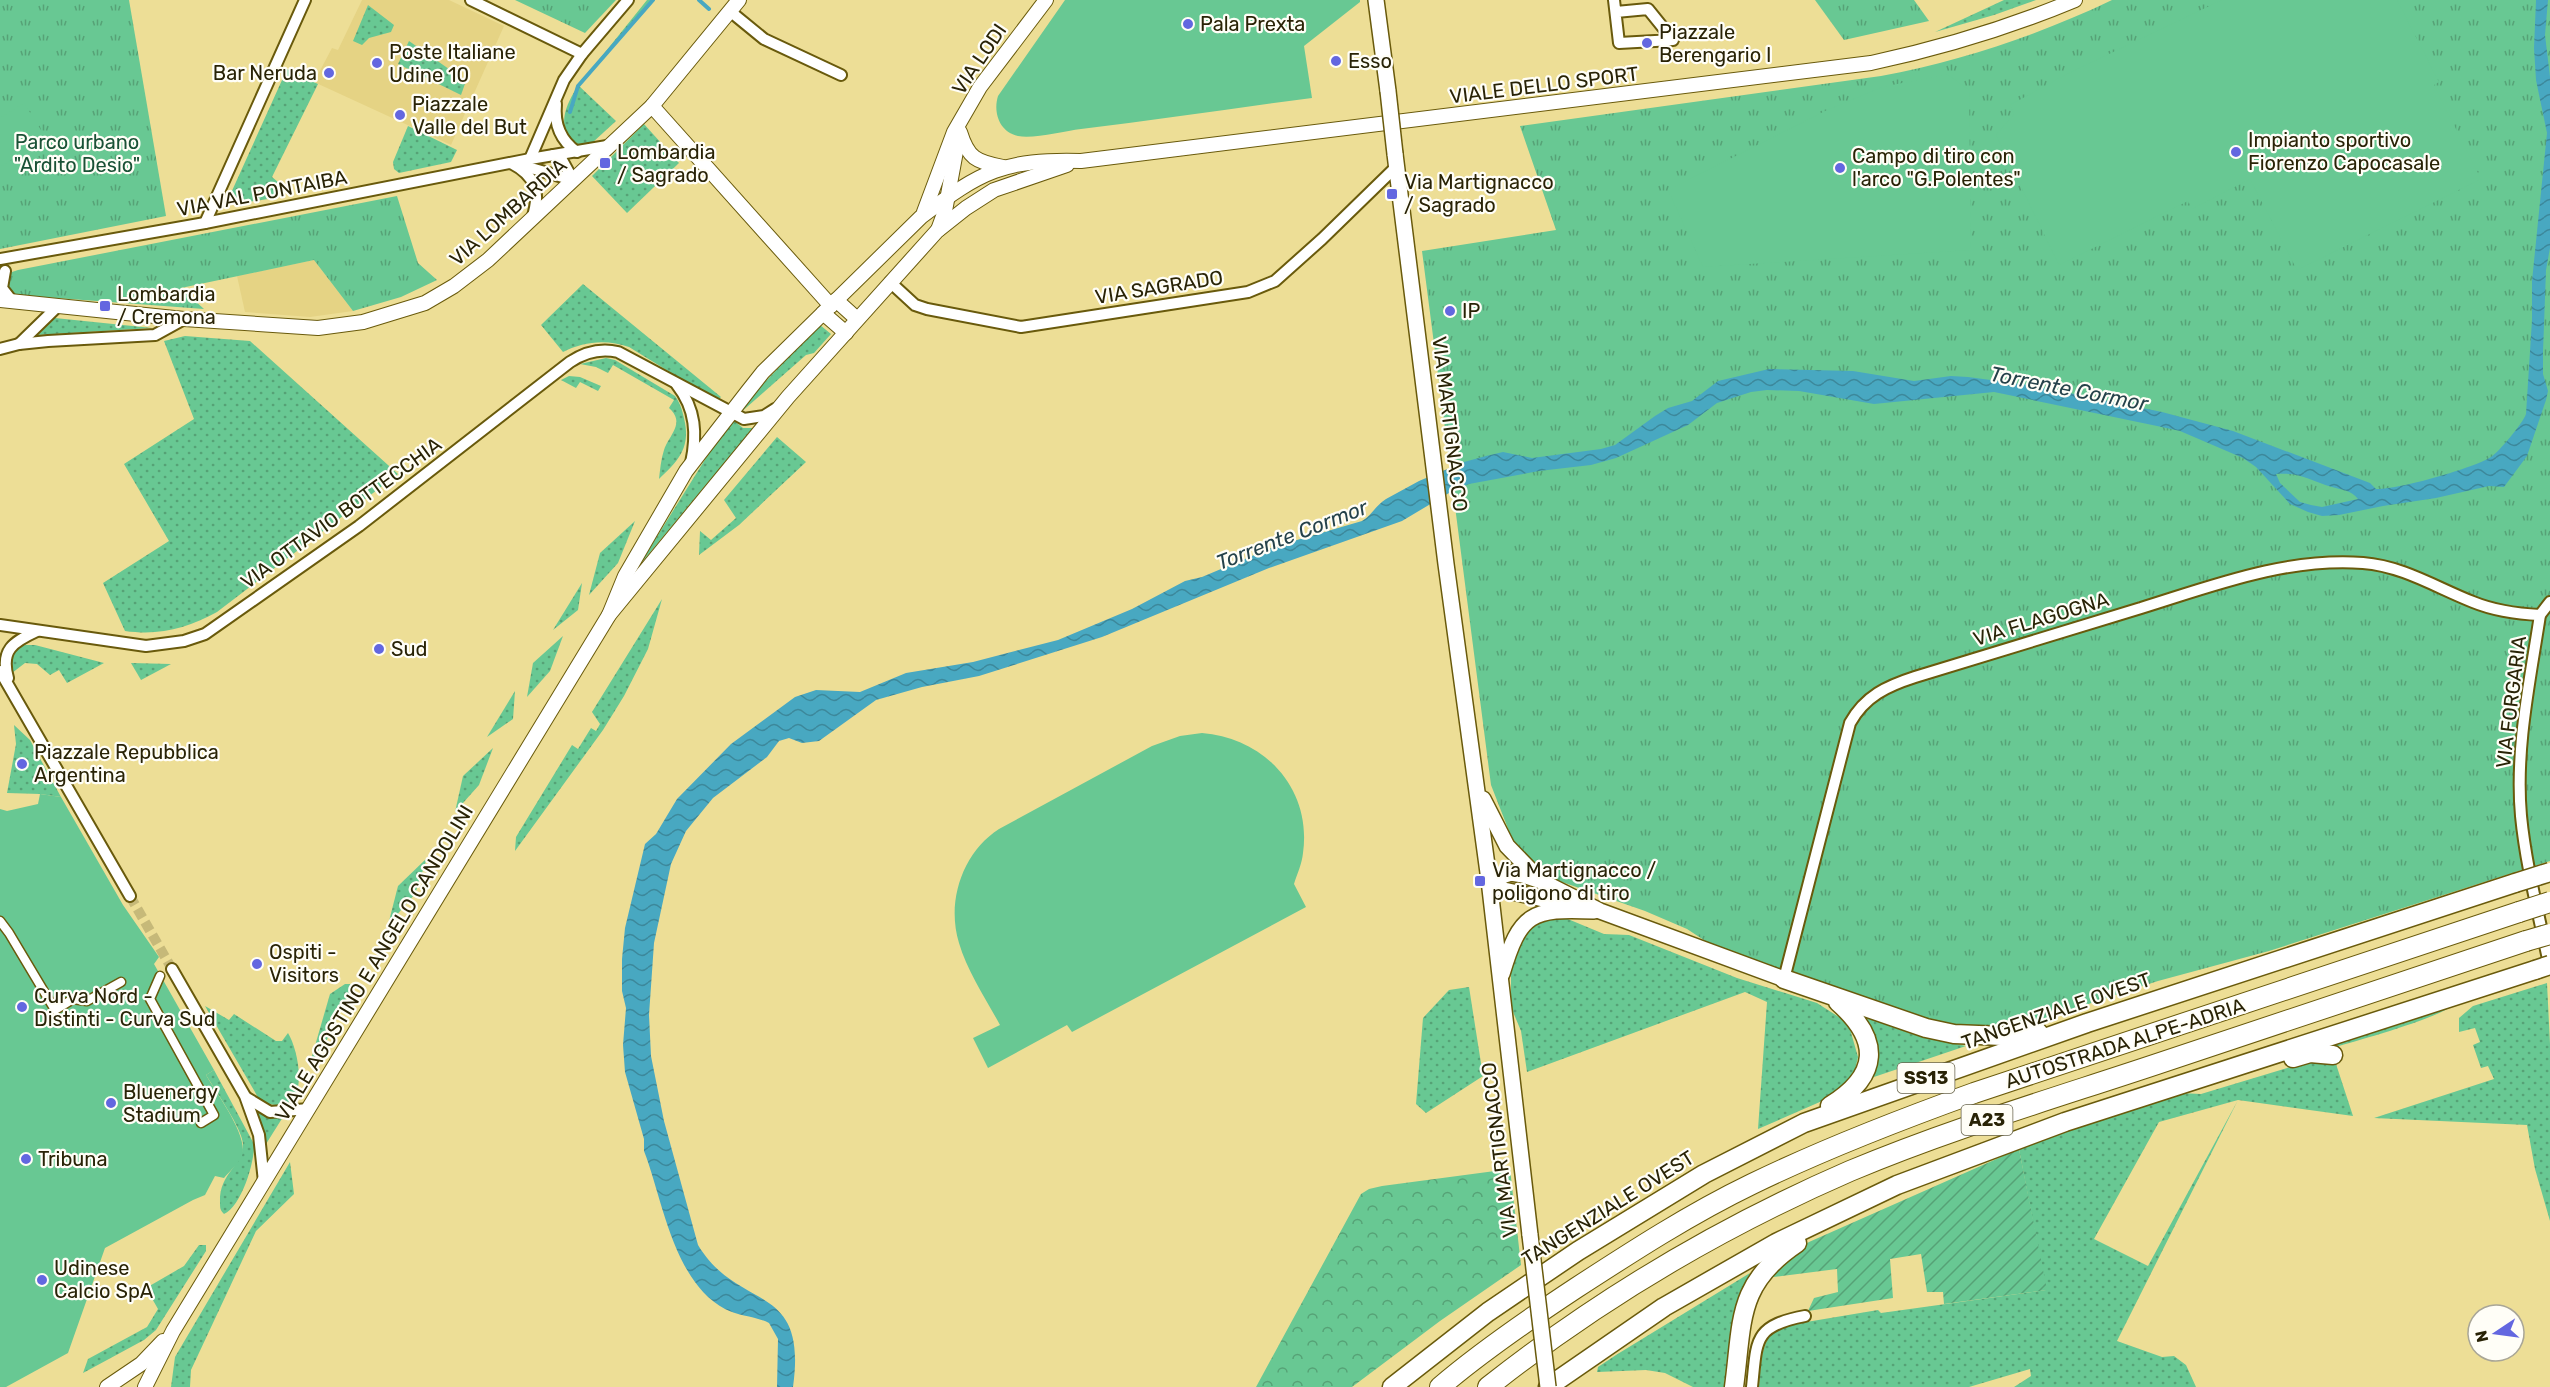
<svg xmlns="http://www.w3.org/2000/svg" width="2550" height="1387" font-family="Rubik,sans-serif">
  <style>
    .built { fill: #e5d384 }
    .grass { fill: url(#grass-dots); fill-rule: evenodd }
    .forest { fill: url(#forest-crowns) }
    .park { fill: url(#park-tufts) }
    .garden { fill: url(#garden-furrows) }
    .pitch { fill: #68c893 }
    .water { fill: url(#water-waves); fill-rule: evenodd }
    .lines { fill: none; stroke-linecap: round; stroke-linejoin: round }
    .stream { stroke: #48a8c1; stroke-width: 4 }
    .minor-tunnel { stroke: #c6b979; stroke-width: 10; stroke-dasharray: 10 5; stroke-linecap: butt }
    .pedestrian-casing { stroke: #695a0c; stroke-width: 11 }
    .minor-casing { stroke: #695a0c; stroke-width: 14 }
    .tertiary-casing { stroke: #695a0c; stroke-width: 16 }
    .secondary-casing { stroke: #695a0c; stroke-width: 18 }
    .trunk-casing { stroke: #695a0c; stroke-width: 21 }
    .motorway-casing { stroke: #695a0c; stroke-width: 22 }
    .pedestrian { stroke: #fff; stroke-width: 8 }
    .minor { stroke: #fff; stroke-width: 10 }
    .tertiary { stroke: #fff; stroke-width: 14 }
    .secondary { stroke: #fff; stroke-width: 15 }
    .trunk { stroke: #fff; stroke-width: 18 }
    .motorway { stroke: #fff; stroke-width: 20 }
    .secondary-bridge-casing { stroke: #695a0c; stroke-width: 18; stroke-linecap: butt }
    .trunk-bridge-casing { stroke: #695a0c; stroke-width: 21; stroke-linecap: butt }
    .motorway-bridge-casing { stroke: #695a0c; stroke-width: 22; stroke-linecap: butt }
    .secondary-bridge { stroke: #fff; stroke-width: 15 }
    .trunk-bridge { stroke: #fff; stroke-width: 18 }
    .motorway-bridge { stroke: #fff; stroke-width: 20 }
    .poi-dot { fill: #6367e0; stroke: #fffef7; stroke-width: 2 }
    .labels { text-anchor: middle; stroke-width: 4.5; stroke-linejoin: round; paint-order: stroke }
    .shield { fill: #fffef7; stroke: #69654e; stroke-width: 1.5 }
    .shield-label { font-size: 18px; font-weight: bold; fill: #292306 }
    .poi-label { font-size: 20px; fill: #292306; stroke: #fffef7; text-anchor: start }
    .street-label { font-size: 20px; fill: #292306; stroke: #fffef7 }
    .park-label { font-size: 20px; fill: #1a5236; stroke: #fffef7 }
    .water-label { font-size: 21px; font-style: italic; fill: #25424a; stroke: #fffef7 }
  </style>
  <defs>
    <pattern id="grass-dots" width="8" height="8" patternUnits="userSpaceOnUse" patternTransform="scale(1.5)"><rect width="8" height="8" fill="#68c893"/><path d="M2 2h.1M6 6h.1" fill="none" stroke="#56a276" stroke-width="1.8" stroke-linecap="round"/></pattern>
    <pattern id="forest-crowns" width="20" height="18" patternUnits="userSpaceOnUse" patternTransform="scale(1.5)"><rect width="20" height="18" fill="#68c893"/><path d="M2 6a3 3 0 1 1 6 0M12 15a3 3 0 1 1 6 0" fill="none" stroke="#56a276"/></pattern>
    <pattern id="park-tufts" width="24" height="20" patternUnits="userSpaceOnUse" patternTransform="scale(1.5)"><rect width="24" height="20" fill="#68c893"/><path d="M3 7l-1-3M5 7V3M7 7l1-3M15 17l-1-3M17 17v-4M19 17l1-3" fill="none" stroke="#56a276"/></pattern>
    <pattern id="garden-furrows" width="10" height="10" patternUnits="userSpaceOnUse" patternTransform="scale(1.5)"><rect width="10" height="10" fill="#68c893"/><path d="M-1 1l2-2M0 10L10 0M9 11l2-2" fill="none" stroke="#56a276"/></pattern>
    <pattern id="water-waves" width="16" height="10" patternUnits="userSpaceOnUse" patternTransform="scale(1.5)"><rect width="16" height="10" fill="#48a8c1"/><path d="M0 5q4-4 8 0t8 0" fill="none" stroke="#3c889b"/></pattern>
  </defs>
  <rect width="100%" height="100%" fill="#edde96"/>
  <g class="built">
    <path d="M362 0H449L504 26 451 145 314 82 332 48 338 50Z"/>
    <path d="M314 260 353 311 310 317 245 312 237 276Z"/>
  </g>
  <g class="grass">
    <path d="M647 0H653L578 85 616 121 592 143 578 144C554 130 566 104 578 86Z"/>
    <path d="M2004 0H2036L1994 15 1935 32Z"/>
    <path d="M368 5 394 25 391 32 369 38 362 45 353 41Z"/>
    <path d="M409 41 466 81 461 95 398 64Z"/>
    <path d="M287 69 318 84 272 177 278 182 280 191 274 198 236 204 231 200V193Z"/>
    <path d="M644 124 679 163 627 213 592 176Z"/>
    <path d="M408 126 457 150 451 162 399 173 394 169 393 162Z"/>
    <path d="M583 284 721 397 717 401 629 347C607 339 584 341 563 352L541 325Z"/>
    <path d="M55 318 152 328 38 335Z"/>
    <path d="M820 325 831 334 814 353 806 355 739 414 736 412Z"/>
    <path d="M185 336 250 341 398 474 217 612C188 628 160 636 125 631L103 583 169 541 124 464 194 419 164 341Z"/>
    <path d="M606 358 615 360 675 396C681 404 683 413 685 423 690 449 677 462 659 479 660 470 661 459 664 450 669 435 686 423 669 408L674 400 613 365 608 373 596 367 580 364Z"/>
    <path d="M569 376 580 377 601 386 598 391 580 382 576 388 561 380Z"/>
    <path d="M733 420 743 428H753L638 567 706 458Z"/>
    <path d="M777 437 806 462 739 525 699 555 700 531 711 540 736 518 724 500Z"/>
    <path d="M635 521 618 563 589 595 600 553Z"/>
    <path d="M582 583 578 610 553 630Z"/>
    <path d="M662 599 648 649 624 696 603 730 515 851 516 837 572 745 578 749 591 728 596 731 600 724 592 712Z"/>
    <path d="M563 636 550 671 527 697 533 663Z"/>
    <path d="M25 645H35L104 663 67 683 59 670 50 675 37 664 25 663 12 673C10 659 11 651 25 645Z"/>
    <path d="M131 663 171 664 141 680Z"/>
    <path d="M515 691 513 719 487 737Z"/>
    <path d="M14 725 30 740 61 797 40 794 7 793 16 744Z"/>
    <path d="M493 748 479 785 455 812 463 776Z"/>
    <path d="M427 858 415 894 388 925 398 886Z"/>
    <path d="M1563 917 1604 934 1629 935 1737 978 1817 1003 1842 1019 1850 1029 1858 1057 1855 1070 1849 1081 1829 1098 1758 1129 1767 1002 1745 992 1527 1072 1521 1031 1511 1007V972L1515 955 1526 932 1543 919Z"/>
    <path d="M2547 983 2550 1044V1221L2535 1169 2527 1125 2374 1118 2494 1079 2488 1066 2481 1068 2473 1045 2480 1042 2475 1028 2459 1032V1018L2473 1006Z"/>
    <path d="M345 984H353L317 1061 313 1066 310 1063 330 994Z"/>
    <path d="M1469 987 1483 1076 1426 1113 1416 1104 1423 1018 1449 990Z"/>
    <path d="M2456 1003C2443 1017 2354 1042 2331 1048L2325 1045Z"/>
    <path d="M205 1006 229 1020 234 1014 276 1041H282L288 1033C298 1049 309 1101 282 1105 274 1106 266 1104 259 1099Z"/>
    <path d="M1867 1018 1918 1036 1966 1046 1868 1079 1873 1042Z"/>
    <path d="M2326 1060 2336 1064 2353 1116 2238 1100 2117 1341 2162 1357 2174 1356 2186 1365 2196 1387H2014L2031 1376 2030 1369 1969 1387H1759C1761 1365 1760 1343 1777 1327L1878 1310 1881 1313 2046 1290 2019 1149 2092 1122 2180 1093 2201 1094 2310 1061ZM2238 1100 2148 1266 2094 1239 2159 1122Z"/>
    <path d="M214 1070 254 1144C255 1162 241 1207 224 1214 220 1210 220 1208 220 1202 219 1172 244 1166 243 1144 242 1128 215 1090 206 1075Z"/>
    <path d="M252 1106C262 1115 270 1120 283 1117L266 1144Z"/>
    <path d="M290 1162 294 1194 256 1231 191 1370 190 1387H171L175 1357Z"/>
    <path d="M199 1245H206V1251L156 1330 144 1340 83 1373 88 1359 147 1327 158 1309 146 1288 184 1266Z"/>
    <path d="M1750 1273C1731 1313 1729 1345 1724 1387H1693L1665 1373 1646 1370 1597 1372 1598 1367 1616 1355Z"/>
  </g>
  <path class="forest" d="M1510 1169 1521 1265 1440 1321 1352 1387H1256L1361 1194 1369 1189 1382 1186Z"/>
  <g class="park">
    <path d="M0 0H129L166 216 0 249Z"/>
    <path d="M515 0H616L585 33Z"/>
    <path d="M1815 0H1914L1929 21 1844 40Z"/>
    <path d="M2112 0H2550V861L2269 951 2158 981 2025 1025 2002 1028 1975 1029 1941 1024 1791 972 1776 969 1713 946 1687 929 1645 911 1542 875 1514 844 1491 785 1422 251 1556 230 1520 126 1881 76C1960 61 2039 35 2112 0Z"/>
    <path d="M397 196 418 263 437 280 401 297 353 311 314 260 181 288 204 309 16 295 8 291 6 280 9 273 18 270Z"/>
  </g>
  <path class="garden" d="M2019 1149 2047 1290 1944 1304 1943 1292H1927L1921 1254 1890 1259 1893 1298 1808 1311 1814 1298 1838 1292 1837 1269 1765 1278 1788 1255 1809 1242Z"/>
  <g class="pitch">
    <path d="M1065 0H1360V2L1304 46 1312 98C1235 108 1158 120 1081 129 1064 131 1034 139 1018 136 999 132 993 112 998 96Z"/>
    <path d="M2222 0H2397L2439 82 2434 85 2481 179 2297 270 2250 179 2192 209 2188 201 2059 265 1996 135 2014 114 2010 105 2065 75Z"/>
    <path d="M1947 74 1969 90 1971 250 1703 267 1668 190 1825 111 1882 87Z"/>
    <path d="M24 103 46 138 0 167V118Z"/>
    <path d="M1202 733C1265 738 1312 789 1303 853 1302 864 1297 874 1294 884L1306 907 1072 1032 1067 1025 988 1068 973 1038 1000 1025C986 999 967 971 959 943 946 901 963 852 999 829L1152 746 1180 736Z"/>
    <path d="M40 794 61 797 123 905 159 957 154 964 214 1070 206 1075C216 1093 249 1136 242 1156 238 1164 230 1171 224 1178L215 1176 205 1195 193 1200 105 1248 68 1353 6 1387H0V809L7 811 38 804Z"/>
  </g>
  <path class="water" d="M2536 0H2548L2545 35 2550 77V248L2546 270 2543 352V374L2548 391 2546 400 2527 456 2504 487 2489 486 2436 498 2383 506 2339 515 2322 516 2308 512 2290 504 2256 467 2243 458 2180 431 2157 426 1994 392 1874 404 1799 391 1767 390 1751 392 1717 403 1688 425 1616 458 1591 465 1539 471 1469 484 1454 490 1402 521 1269 568 1102 637 979 676 922 687 876 700 819 741 802 743 789 738 779 741 767 757 713 798 686 831 671 864 654 943 649 1015 651 1056 664 1121 698 1245C739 1313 808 1280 793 1387H777L778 1339 769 1323C755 1316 738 1316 725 1309 673 1281 663 1200 644 1151V1139L625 1072 623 1045 626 1008 622 991V959L625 928 645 844 656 834 677 799 731 744 795 697 816 690 860 692 906 673 973 662 1058 640 1132 609 1185 581 1202 577 1273 547 1362 521C1372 515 1376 505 1386 499L1419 481 1464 462 1486 456 1503 452 1532 458 1601 449 1615 445 1655 416 1668 408 1692 401 1718 381 1769 369 1853 371 1914 381 1951 376 1968 377 2035 386 2162 412 2233 431 2370 483 2376 489C2397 490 2474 468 2491 457 2499 452 2523 423 2526 414L2532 320V281L2547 133 2536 80 2534 48ZM2276 474C2302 472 2310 481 2332 487 2342 490 2351 490 2358 499L2322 507 2311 505 2300 502 2280 483Z"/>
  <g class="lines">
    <g class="stream">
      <path d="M699 0 709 9"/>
      <path d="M570 112 578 86 653 0"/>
    </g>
    <path class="minor-tunnel" d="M130 896 172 969"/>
    <defs>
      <g id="pedestrian">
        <path d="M0 921 9 933 55 1010 73 999 87 1001 121 982"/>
        <path d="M160 976 150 999 214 1115 201 1123"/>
      </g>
      <g id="minor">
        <path d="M471 0 582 54"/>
        <path d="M1614 0 1619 43 1673 40 1648 9 1616 12"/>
        <path d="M731 12 764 39 841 75"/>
        <path d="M556 104C554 124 560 140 577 152"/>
        <path d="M553 155 562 160 573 180"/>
        <path d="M530 159 564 80 582 54 628 0"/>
        <path d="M511 163C536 176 541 192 532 219"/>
        <path d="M517 164 573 180"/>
        <path d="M205 223 305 0"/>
        <path d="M0 259 205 223 530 159 607 146"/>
        <path d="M5 271 2 288 13 302"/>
        <path d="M890 282 915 305 927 309 1021 327 1248 292 1275 281 1322 239 1397 166"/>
        <path d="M19 344 57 307"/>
        <path d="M0 349 19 344 48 341 155 335 184 319"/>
        <path d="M677 385C696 409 697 435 691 463"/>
        <path d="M0 625 146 646 184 641 205 634 359 526 570 362C585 352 601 348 618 352L744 419 764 416 775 409"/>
        <path d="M0 671 130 896"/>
        <path d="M8 678C0 650 13 642 37 631"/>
        <path d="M172 969 245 1096 259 1135 264 1182"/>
        <path d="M2550 969C2540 919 2526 867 2521 816 2515 749 2530 681 2540 615L2550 602"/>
        <path d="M1784 979 1850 723C1865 696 1887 686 1915 677 1991 654 2066 631 2141 608 2212 586 2287 557 2363 563 2403 566 2437 588 2473 602 2495 611 2518 614 2540 615"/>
        <path d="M247 1098 270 1112 309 1109"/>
        <path d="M1752 1387C1757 1340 1753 1326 1805 1316"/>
      </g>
      <g id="tertiary">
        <path d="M652 106 831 306"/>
        <path d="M960 132C968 158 976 162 1003 167"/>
        <path d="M924 212 954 132 980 87 1046 0"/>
        <path d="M938 230 945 211 959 135"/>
        <path d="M0 300 184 319 318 328 363 322 425 303 454 286 488 260 652 106 739 0"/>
        <path d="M836 300 857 319"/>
        <path d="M823 313 846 333"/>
        <path d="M609 615 625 576 686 471 748 391 763 372 921 217C981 171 1004 159 1081 161L1871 63C1941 48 2008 28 2075 0"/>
        <path d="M107 1387 141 1364 163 1341"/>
        <path d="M145 1387 173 1331 609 615 788 397 937 231 966 208 994 190 1067 165"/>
      </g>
      <g id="secondary">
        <path d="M1376 0 1388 91"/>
        <path d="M1395 154 1446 564 1489 880 1530 1235"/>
        <path d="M1483 799 1507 846 1537 877"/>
        <path d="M1489 880 1511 873 1523 875 1541 881 1600 911 1784 979"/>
        <path d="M1489 880 1504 890 1565 904"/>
        <path d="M1502 974C1520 913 1531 908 1594 911"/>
      </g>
      <g id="trunk">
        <path d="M1784 979 1926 1028 1954 1034 2003 1036 2038 1032"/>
        <path d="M2293 1058 2310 1053 2333 1055"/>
        <path d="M1830 1106C1880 1075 1881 1040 1838 1002"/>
        <path d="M1392 1387 1488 1312 1578 1251 1704 1174 1804 1123 2087 1023 2515 883"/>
        <path d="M1548 1387 1664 1307 1776 1243 1897 1185 2065 1122 2535 970"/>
        <path d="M1734 1387C1743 1320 1736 1284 1797 1243"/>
      </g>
      <g id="motorway">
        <path d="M1440 1387C1482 1351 1529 1319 1576 1288 1633 1251 1690 1214 1752 1184 1824 1149 1899 1120 1974 1093L2519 912"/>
        <path d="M1488 1387C1598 1300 1721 1227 1850 1171 1950 1129 2055 1098 2157 1064 2280 1023 2403 982 2526 941"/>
      </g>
    </defs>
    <use href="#pedestrian" class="pedestrian-casing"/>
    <use href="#minor" class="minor-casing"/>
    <use href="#tertiary" class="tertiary-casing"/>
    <use href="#secondary" class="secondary-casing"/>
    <use href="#trunk" class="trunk-casing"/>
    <use href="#motorway" class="motorway-casing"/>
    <use href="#pedestrian" class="pedestrian"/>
    <use href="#minor" class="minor"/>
    <use href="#tertiary" class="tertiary"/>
    <use href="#secondary" class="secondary"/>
    <use href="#trunk" class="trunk"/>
    <use href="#motorway" class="motorway"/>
    <defs>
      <g id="secondary-bridge">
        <path d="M1388 91 1395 154"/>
        <path d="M1530 1235 1548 1387"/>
      </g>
      <g id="trunk-bridge">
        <path d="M2515 883 2550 872"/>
        <path d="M2535 970 2550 965"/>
      </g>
      <g id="motorway-bridge">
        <path d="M2519 912 2550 902"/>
        <path d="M2526 941 2550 934"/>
      </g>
    </defs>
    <use href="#secondary-bridge" class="secondary-bridge-casing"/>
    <use href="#trunk-bridge" class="trunk-bridge-casing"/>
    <use href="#motorway-bridge" class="motorway-bridge-casing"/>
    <use href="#secondary-bridge" class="secondary-bridge"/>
    <use href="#trunk-bridge" class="trunk-bridge"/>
    <use href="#motorway-bridge" class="motorway-bridge"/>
  </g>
  <g class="poi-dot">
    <circle cx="1188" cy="24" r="6"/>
    <circle cx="1647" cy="43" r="6"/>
    <circle cx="1336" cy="61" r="6"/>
    <circle cx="377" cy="63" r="6"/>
    <circle cx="329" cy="73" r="6"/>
    <circle cx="400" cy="115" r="6"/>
    <circle cx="2236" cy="152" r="6"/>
    <rect x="599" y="157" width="12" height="12" rx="3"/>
    <circle cx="1840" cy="168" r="6"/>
    <rect x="1386" y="188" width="12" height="12" rx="3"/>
    <rect x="99" y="300" width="12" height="12" rx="3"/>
    <circle cx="1450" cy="311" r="6"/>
    <circle cx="379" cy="649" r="6"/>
    <circle cx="22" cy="764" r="6"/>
    <rect x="1474" y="875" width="12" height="12" rx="3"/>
    <circle cx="257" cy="964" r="6"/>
    <circle cx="22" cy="1007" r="6"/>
    <circle cx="111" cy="1103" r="6"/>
    <circle cx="26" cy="1159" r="6"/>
    <circle cx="42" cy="1280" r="6"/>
  </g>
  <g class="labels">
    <g class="shield">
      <rect x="1897.5" y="1063" width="57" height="30" rx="4.5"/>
      <rect x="1961.5" y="1105" width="51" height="30" rx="4.5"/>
    </g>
    <g class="shield-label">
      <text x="1926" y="1084">SS13</text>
      <text x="1987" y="1126">A23</text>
    </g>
    <g class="poi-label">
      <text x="1200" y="31">Pala Prexta</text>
      <text x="1659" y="39">Piazzale<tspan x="1659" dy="23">Berengario I</tspan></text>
      <text x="389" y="59">Poste Italiane<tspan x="389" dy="23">Udine 10</tspan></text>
      <text x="1348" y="68">Esso</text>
      <text x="317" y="80" text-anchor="end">Bar Neruda</text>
      <text x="412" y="111">Piazzale<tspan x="412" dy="23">Valle del But</tspan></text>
      <text x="2248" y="147">Impianto sportivo<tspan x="2248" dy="23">Fiorenzo Capocasale</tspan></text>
      <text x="617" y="159">Lombardia<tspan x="617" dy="23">/ Sagrado</tspan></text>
      <text x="1852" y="163">Campo di tiro con<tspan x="1852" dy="23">l'arco "G.Polentes"</tspan></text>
      <text x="1404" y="189">Via Martignacco<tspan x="1404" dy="23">/ Sagrado</tspan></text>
      <text x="117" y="301">Lombardia<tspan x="117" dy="23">/ Cremona</tspan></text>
      <text x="1462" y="318">IP</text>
      <text x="391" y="656">Sud</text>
      <text x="34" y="759">Piazzale Repubblica<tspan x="34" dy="23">Argentina</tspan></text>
      <text x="1492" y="877">Via Martignacco /<tspan x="1492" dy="23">poligono di tiro</tspan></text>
      <text x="269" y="959">Ospiti -<tspan x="269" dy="23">Visitors</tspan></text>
      <text x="34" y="1003">Curva Nord -<tspan x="34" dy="23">Distinti - Curva Sud</tspan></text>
      <text x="123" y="1099">Bluenergy<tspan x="123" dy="23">Stadium</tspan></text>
      <text x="38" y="1166">Tribuna</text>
      <text x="54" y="1275">Udinese<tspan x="54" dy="23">Calcio SpA</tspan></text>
    </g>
    <g class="street-label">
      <text transform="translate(979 59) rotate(-56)" y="7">VIA LODI</text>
      <text transform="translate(1544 85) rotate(-7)" y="7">VIALE DELLO SPORT</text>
      <text transform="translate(262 193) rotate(-11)" y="7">VIA VAL PONTAIBA</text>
      <text transform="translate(508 212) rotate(-42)" y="7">VIA LOMBARDIA</text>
      <text transform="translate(1159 287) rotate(-9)" y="7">VIA SAGRADO</text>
      <text transform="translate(1450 424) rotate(83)" y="7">VIA MARTIGNACCO</text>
      <text transform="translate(341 513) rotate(-36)" y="7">VIA OTTAVIO BOTTECCHIA</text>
      <text transform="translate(2041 619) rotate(-17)" y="7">VIA FLAGOGNA</text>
      <text transform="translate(2511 702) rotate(-83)" y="7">VIA FORGARIA</text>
      <text transform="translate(374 963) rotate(-59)" y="7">VIALE AGOSTINO E ANGELO CANDOLINI</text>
      <text transform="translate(2056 1011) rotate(-19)" y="7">TANGENZIALE OVEST</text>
      <text transform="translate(2125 1043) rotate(-18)" y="7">AUTOSTRADA ALPE-ADRIA</text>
      <text transform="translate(1499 1150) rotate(-97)" y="7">VIA MARTIGNACCO</text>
      <text transform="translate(1608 1208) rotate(-32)" y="7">TANGENZIALE OVEST</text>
    </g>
    <g class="park-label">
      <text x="77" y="149">Parco urbano<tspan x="77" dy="23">"Ardito Desio"</tspan></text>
    </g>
    <g class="water-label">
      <text transform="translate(2069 389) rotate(11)" y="7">Torrente Cormor</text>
      <text transform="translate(1292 535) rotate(-21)" y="7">Torrente Cormor</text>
    </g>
  </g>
  <g transform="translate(2496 1333) rotate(257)"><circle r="28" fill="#fffef7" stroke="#a9a697" stroke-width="1.5"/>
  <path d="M0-4.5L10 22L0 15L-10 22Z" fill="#6367e0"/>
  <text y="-9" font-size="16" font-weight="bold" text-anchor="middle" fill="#292306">N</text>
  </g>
</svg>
